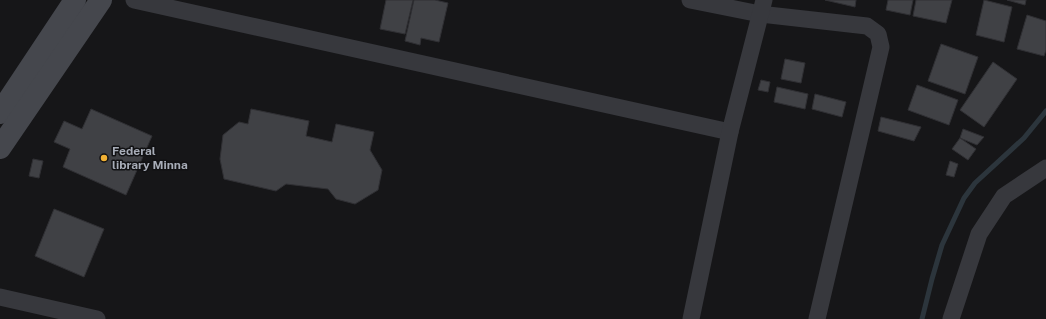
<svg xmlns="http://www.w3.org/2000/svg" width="1046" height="319" font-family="'Public Sans',sans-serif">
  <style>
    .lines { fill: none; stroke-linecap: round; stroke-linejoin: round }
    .stream { stroke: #2c353c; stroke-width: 5 }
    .building { fill: #404145; stroke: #303034 }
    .minor { stroke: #37383d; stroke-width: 17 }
    .secondary { stroke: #45474d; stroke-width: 22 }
    .poi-dot { fill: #f2b134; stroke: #111113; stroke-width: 1.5 }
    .labels { text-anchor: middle; stroke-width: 3; stroke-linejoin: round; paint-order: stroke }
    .poi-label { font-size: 12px; font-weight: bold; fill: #a8adb8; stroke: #111113; text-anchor: start }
  </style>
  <rect width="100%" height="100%" fill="#161618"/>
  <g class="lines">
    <path class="stream" d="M922 319 932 279 942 245 964 198 975 183 1024 138 1046 111"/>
  </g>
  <g class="building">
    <path d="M386 0H413L405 34 380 29Z"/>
    <path d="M414 0H435L448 3 439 42 421 38 420 45 405 41Z"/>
    <path d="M825 0H856L855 7Z"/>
    <path d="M888 0H913L910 15 886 10Z"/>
    <path d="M916 0H952L946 23 913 16Z"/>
    <path d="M984 0 1012 7 1004 42 976 35Z"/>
    <path d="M1007 0H1026L1025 5Z"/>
    <path d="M1027 15 1046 21V50L1044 56 1017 49Z"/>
    <path d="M941 44 978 57 965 94 928 81Z"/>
    <path d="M785 59 805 63 801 83 781 79Z"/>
    <path d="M993 62 1017 79 984 127 960 110Z"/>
    <path d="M761 80 770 82 768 92 758 90Z"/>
    <path d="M917 85 958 100 949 125 908 110Z"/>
    <path d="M777 87 808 94 805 109 774 102Z"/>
    <path d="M815 94 846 102 842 117 812 109Z"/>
    <path d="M91 109 152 136 126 195 63 167 70 149 54 142 64 121 82 129Z"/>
    <path d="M251 109 309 121 306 136 332 142 336 124 374 132 370 150 382 170 378 190 355 204 336 199 328 189 286 184 276 191 224 179 220 159 223 135 239 122 248 124Z"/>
    <path d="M881 117 921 127 914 141 878 131Z"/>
    <path d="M963 129 984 137 977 145 960 138Z"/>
    <path d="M960 138 976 149 968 160 952 149Z"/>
    <path d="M33 159 43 161 39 178 29 176Z"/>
    <path d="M950 161 958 164 954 177 946 175Z"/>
    <path d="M54 209 104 229 84 277 35 256Z"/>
  </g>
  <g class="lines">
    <g class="minor">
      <path d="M134 0 730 132"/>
      <path d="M690 0 760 14 867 26 878 34 881 47 817 319"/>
      <path d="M0 297 97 319"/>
      <path d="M691 319 730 132 764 0"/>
      <path d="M951 319 979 234 1004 196 1046 168"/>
    </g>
    <g class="secondary">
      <path d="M0 113 75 0"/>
      <path d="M0 148 101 0"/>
    </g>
  </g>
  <circle class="poi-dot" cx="104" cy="158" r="4"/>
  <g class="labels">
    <g class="poi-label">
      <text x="112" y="155">Federal<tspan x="112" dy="14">library Minna</tspan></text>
    </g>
  </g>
</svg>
